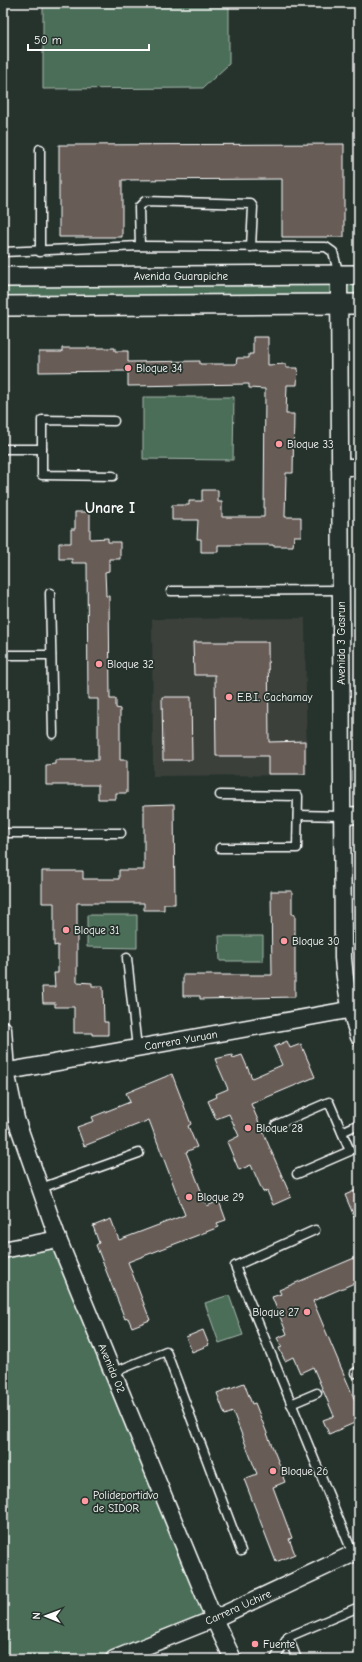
<svg xmlns="http://www.w3.org/2000/svg" width="362" height="1662" font-family="'Comic Neue',sans-serif">
  <style>
    .built { fill: #3a3f3a }
    .green { fill: #4c6e59; stroke: #a6b6ac }
    .building { fill: #675b57; stroke: #fff }
    .lines { fill: none; stroke-linecap: round; stroke-linejoin: round }
    .service-casing { stroke: #fff; stroke-width: 11 }
    .minor-casing { stroke: #fff; stroke-width: 19 }
    .tertiary-casing { stroke: #fff; stroke-width: 22 }
    .service { stroke: #26332d; stroke-width: 8 }
    .minor { stroke: #26332d; stroke-width: 16 }
    .tertiary { stroke: #26332d; stroke-width: 19 }
    .poi-dot { fill: #ff9aa2; stroke: #26332d; stroke-width: 1.5 }
    .labels { text-anchor: middle; stroke-width: 3.5; stroke-linejoin: round; paint-order: stroke }
    .street-label { font-size: 11px; fill: #fff; stroke: #26332d }
    .poi-label { font-size: 11px; fill: #fff; stroke: #26332d; text-anchor: start }
    .district-label { font-size: 15px; font-weight: bold; fill: #fff; stroke: #26332d }
  </style>
  <rect width="100%" height="100%" fill="#26332d"/>
  <filter id="ink" filterUnits="userSpaceOnUse"><feTurbulence type="fractalNoise" baseFrequency=".025" numOctaves="2"/><feDisplacementMap in="SourceGraphic" scale="8" xChannelSelector="R" yChannelSelector="G"/><feConvolveMatrix kernelMatrix="1 2 1 2 8 2 1 2 1" color-interpolation-filters="sRGB"/></filter>
  <g filter="url(#ink)">
    <path class="built" d="M305 618 307 775 153 776 152 619Z"/>
    <g class="green">
      <path d="M43 3H229V64L203 88 43 89Z"/>
      <path d="M359 275V304L3 306V277Z"/>
      <path d="M143 397H234L233 460 143 459Z"/>
      <path d="M87 915H137V948L87 947Z"/>
      <path d="M219 936H263V961H220Z"/>
      <path d="M58 1239 215 1616 110 1659H3V1250Z"/>
      <path d="M229 1295 243 1335 219 1343 205 1303Z"/>
    </g>
    <g class="building">
      <path d="M344 144V237H282V179L122 180V237H59V145Z"/>
      <path d="M253 337H268V365L286 364V368H298L297 385H287L286 414H294L293 473H286L285 517H301V536H294L293 546H273V545H218V552H201V539H197L198 520H172V505H189V501H202V490H218V502H222V517H264L265 389 249 388V384L128 386V371L39 372V352H62V348H115V351H128V362L200 361V364H236L237 358H249V354H253Z"/>
      <path d="M75 512H90V539L108 538V542H120V559H109V571L105 572 106 596H109L110 699H116V708L120 709V760H127V793H116V799H98V785H46V765L55 764V760H98V699H88L87 563H72V559H59V543H71V529H75Z"/>
      <path d="M193 642H268L269 742 305 741V774H268V756H216L215 675H194Z"/>
      <path d="M162 697H191L192 760H163Z"/>
      <path d="M174 804 175 904H164V910H144V903H77V982L92 983V986H103L104 1022H108V1035H92V1033H74V1007H55V1003H43L42 987H55L54 973H58V945L54 946V903H42V871H83V879H119V870H144V805Z"/>
      <path d="M271 891H292V914H295V997L200 999V996H183V975H272Z"/>
      <path d="M287 1041 290 1048 301 1044 315 1077 251 1104 291 1197 273 1205 267 1191 263 1192 251 1165 239 1170 227 1142 239 1136 229 1114 216 1119 208 1101 217 1097 216 1094 228 1089 215 1059 232 1055 233 1058 242 1055 252 1078 282 1065 274 1047Z"/>
      <path d="M172 1074 191 1124 188 1126 197 1147 186 1152 207 1206 219 1201 226 1220 217 1223 219 1227 128 1262 150 1320 132 1327 128 1318 125 1319 96 1245 99 1243 93 1226 111 1219 119 1240 185 1215 149 1120 84 1146 77 1127 94 1121 92 1117 130 1102 126 1093Z"/>
      <path d="M359 1189V1228L345 1195Z"/>
      <path d="M359 1256V1281L313 1301 359 1410V1421L329 1434 323 1420 334 1416 313 1367 300 1373 293 1357 285 1361 279 1348 282 1347 277 1338 287 1334 272 1297 281 1294 279 1290Z"/>
      <path d="M203 1330 209 1345 192 1352 186 1337Z"/>
      <path d="M244 1383 252 1404 255 1403 284 1476 283 1477 285 1482 273 1487 292 1538 289 1539 295 1554 276 1562 244 1479 257 1474 233 1412 225 1415 217 1393Z"/>
    </g>
    <g class="lines">
      <defs>
        <g id="service">
          <path d="M140 246 139 207 145 201 251 204 253 207 251 247"/>
          <path d="M3 252 140 246 326 247 333 252 339 275"/>
          <path d="M40 252V149"/>
          <path d="M3 449H42"/>
          <path d="M113 476 42 475V420L114 421"/>
          <path d="M171 591 341 590"/>
          <path d="M50 593 53 734"/>
          <path d="M3 655H51"/>
          <path d="M298 815 342 816"/>
          <path d="M3 833H121"/>
          <path d="M220 848H297L298 796 220 795"/>
          <path d="M127 958 137 1048"/>
          <path d="M276 1125 329 1102 350 1151 297 1174"/>
          <path d="M342 1132 359 1124"/>
          <path d="M41 1188 139 1153"/>
          <path d="M315 1230 235 1266 353 1554"/>
          <path d="M114 1372 166 1351 241 1551"/>
          <path d="M355 1373 359 1371"/>
          <path d="M291 1404 317 1393"/>
          <path d="M288 1637 297 1659"/>
          <path d="M275 1659 288 1637 359 1607"/>
        </g>
        <g id="minor">
          <path d="M339 275 343 958C345 986 350 1011 359 1037"/>
          <path d="M340 467H359"/>
          <path d="M342 816 359 815"/>
          <path d="M3 1029 6 1071 16 1119 58 1239 214 1619 233 1659"/>
          <path d="M3 1072 359 1008"/>
          <path d="M3 1250 58 1239"/>
          <path d="M114 1659 214 1619 359 1551"/>
        </g>
        <g id="tertiary">
          <path d="M3 277 359 275"/>
          <path d="M3 306 359 304"/>
        </g>
      </defs>
      <use href="#service" class="service-casing"/>
      <use href="#minor" class="minor-casing"/>
      <use href="#tertiary" class="tertiary-casing"/>
      <use href="#service" class="service"/>
      <use href="#minor" class="minor"/>
      <use href="#tertiary" class="tertiary"/>
    </g>
  </g>
  <g class="poi-dot">
    <circle cx="128" cy="368" r="4"/>
    <circle cx="279" cy="444" r="4"/>
    <circle cx="99" cy="664" r="4"/>
    <circle cx="229" cy="697" r="4"/>
    <circle cx="66" cy="930" r="4"/>
    <circle cx="284" cy="941" r="4"/>
    <circle cx="248" cy="1128" r="4"/>
    <circle cx="189" cy="1197" r="4"/>
    <circle cx="307" cy="1312" r="4"/>
    <circle cx="273" cy="1471" r="4"/>
    <circle cx="85" cy="1501" r="4"/>
    <circle cx="255" cy="1644" r="4"/>
  </g>
  <g class="labels">
    <g class="street-label">
      <text x="181" y="280">Avenida Guarapiche</text>
      <text transform="translate(341 643) rotate(-90)" y="4">Avenida 3 Gasrun</text>
      <text transform="translate(181 1040) rotate(-10)" y="4">Carrera Yuruan</text>
      <text transform="translate(112 1368) rotate(67)" y="4">Avenida 02</text>
      <text transform="translate(238 1607) rotate(-24)" y="4">Carrera Uchire</text>
    </g>
    <g class="poi-label">
      <text x="136" y="372">Bloque 34</text>
      <text x="287" y="448">Bloque 33</text>
      <text x="107" y="668">Bloque 32</text>
      <text x="237" y="701">E.B.I. Cachamay</text>
      <text x="74" y="934">Bloque 31</text>
      <text x="292" y="945">Bloque 30</text>
      <text x="256" y="1132">Bloque 28</text>
      <text x="197" y="1201">Bloque 29</text>
      <text x="299" y="1316" text-anchor="end">Bloque 27</text>
      <text x="281" y="1475">Bloque 26</text>
      <text x="93" y="1499">Polideportidvo<tspan x="93" dy="13">de SIDOR</tspan></text>
      <text x="263" y="1648">Fuente</text>
    </g>
    <g class="district-label">
      <text x="110" y="513">Unare I</text>
    </g>
  </g>
  <rect width="362" height="1662" fill="none" stroke="#26332d" stroke-width="16"/>
  <rect x="8" y="8" width="346" height="1646" fill="none" stroke="#fff" stroke-width="1.5" filter="url(#ink)"/>
  <g transform="translate(46 1616) rotate(271)" stroke="#26332d" stroke-width="3" paint-order="stroke">
  <path d="M0-3L7 15L0 10L-7 15Z" fill="#ffffff"/>
  <text y="-6" font-size="11" font-weight="bold" text-anchor="middle" fill="#ffffff">N</text>
  </g>
  <path d="M28 44v6h121v-6" fill="none" stroke="#ffffff" stroke-width="2"/>
  <text x="34" y="44" font-size="12" fill="#ffffff" stroke="#26332d" stroke-width="3" paint-order="stroke">50 m</text>
</svg>
